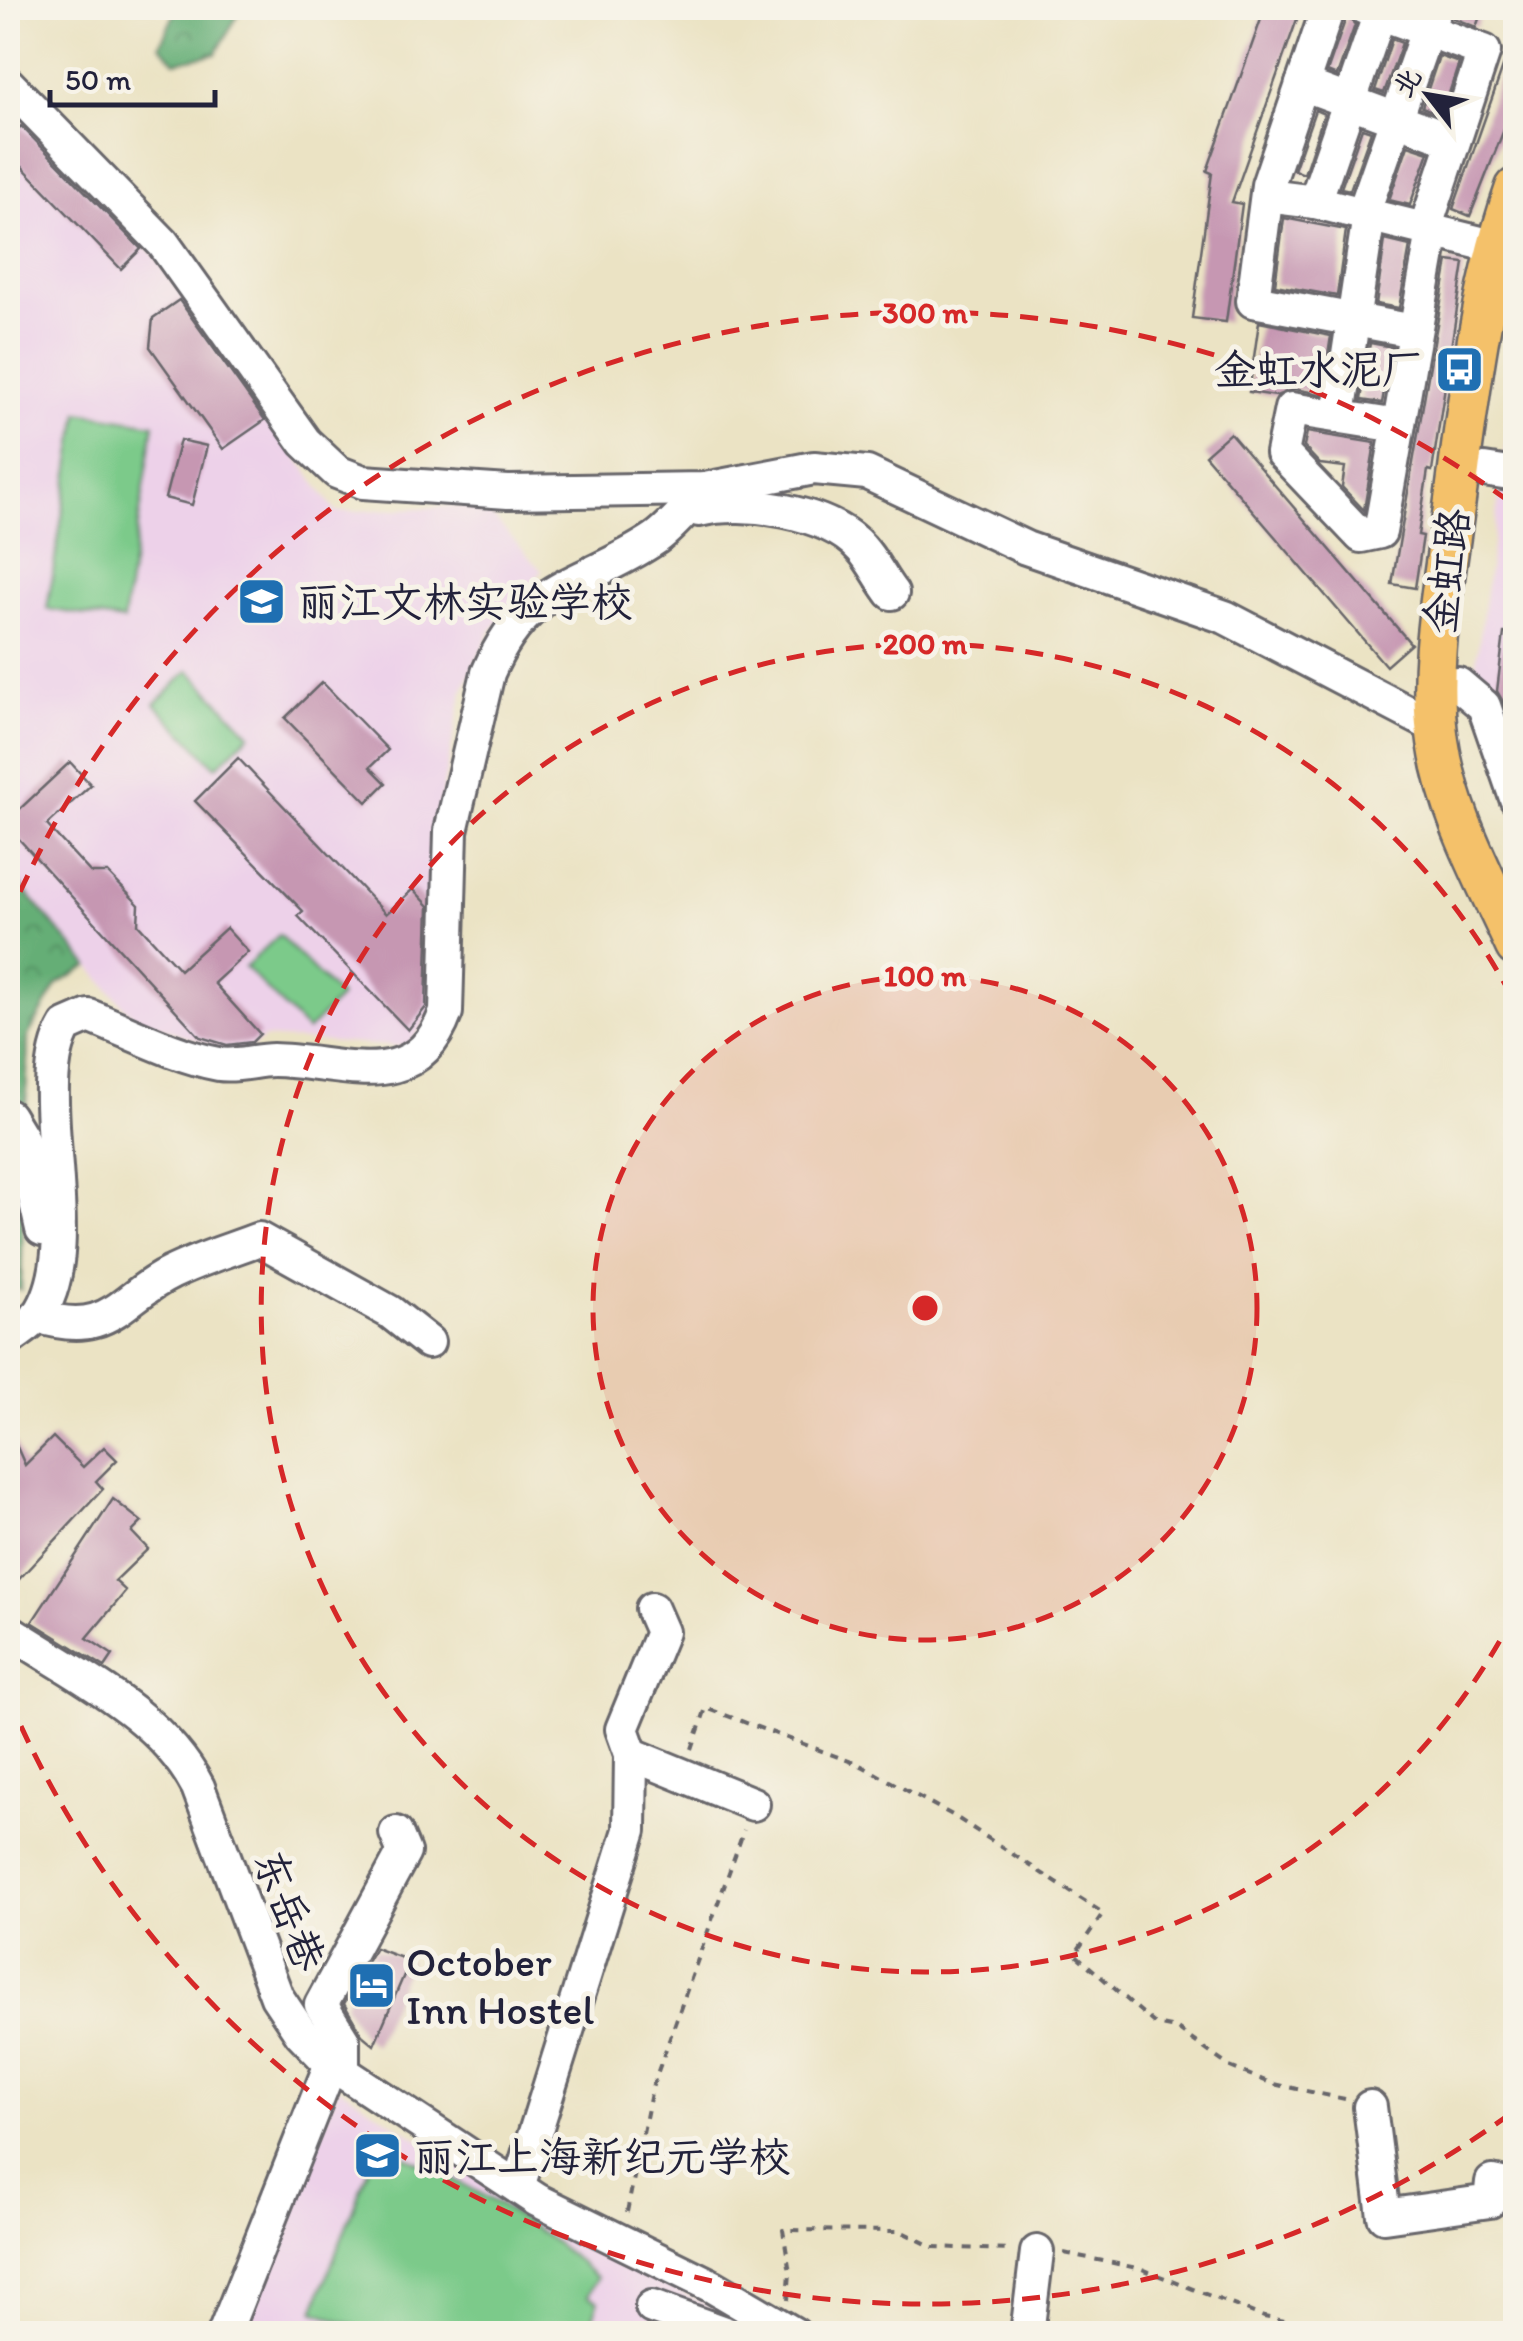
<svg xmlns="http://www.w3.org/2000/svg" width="1523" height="2341" font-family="Itim,'LXGW WenKai TC',sans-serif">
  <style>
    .built { fill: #edd1e9 }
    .green { fill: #7cca8a; stroke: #4f7662; stroke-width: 2.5 }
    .forest { fill: url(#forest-crowns); stroke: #446858; stroke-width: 2.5 }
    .building { fill: #c697b2 }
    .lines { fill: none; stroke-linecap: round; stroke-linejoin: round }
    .minor-casing { stroke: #68666b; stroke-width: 38 }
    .major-casing { stroke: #68666b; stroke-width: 45 }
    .path { stroke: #68666b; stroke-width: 4; stroke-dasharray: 8 8; stroke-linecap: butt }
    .minor { stroke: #fff; stroke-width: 32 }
    .major { stroke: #f4c16b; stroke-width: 40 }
    .ring { fill: none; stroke: #d62828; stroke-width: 5; stroke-dasharray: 18 12 }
    .labels { text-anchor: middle; stroke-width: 10; stroke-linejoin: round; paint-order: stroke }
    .poi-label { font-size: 42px; fill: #22223b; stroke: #f7f3e8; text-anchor: start }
    .street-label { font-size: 42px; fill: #22223b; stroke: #f7f3e8 }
    .centre { fill: #d62828; stroke: #f7f3e8; stroke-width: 5 }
    .ring-label { font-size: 30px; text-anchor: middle; font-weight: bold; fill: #d62828; stroke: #f7f3e8; stroke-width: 10; stroke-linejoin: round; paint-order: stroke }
  </style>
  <defs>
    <pattern id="forest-crowns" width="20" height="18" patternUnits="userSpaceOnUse" patternTransform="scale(2.5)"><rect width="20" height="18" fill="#65ae76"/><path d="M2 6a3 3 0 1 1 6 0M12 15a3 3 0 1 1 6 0" fill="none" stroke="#538d62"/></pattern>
  </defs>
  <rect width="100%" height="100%" fill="#f7f3e8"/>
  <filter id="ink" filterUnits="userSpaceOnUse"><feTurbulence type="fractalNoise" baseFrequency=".01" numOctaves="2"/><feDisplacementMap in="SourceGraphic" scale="20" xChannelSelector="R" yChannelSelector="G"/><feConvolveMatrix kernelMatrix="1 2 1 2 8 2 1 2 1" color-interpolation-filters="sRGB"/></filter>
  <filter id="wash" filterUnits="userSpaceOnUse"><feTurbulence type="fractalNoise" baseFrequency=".0048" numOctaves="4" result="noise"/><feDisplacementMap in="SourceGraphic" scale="40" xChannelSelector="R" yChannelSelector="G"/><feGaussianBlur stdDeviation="2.25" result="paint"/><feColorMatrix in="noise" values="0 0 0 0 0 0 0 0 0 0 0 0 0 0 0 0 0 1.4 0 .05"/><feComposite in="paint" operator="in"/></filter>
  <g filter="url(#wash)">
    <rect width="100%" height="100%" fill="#ebe3c4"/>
    <g class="built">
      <path d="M8 104 153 253 336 512 482 505 542 571 491 631 463 690 434 832 435 1007 408 1047 264 1038 240 1056 133 1017 8 871Z"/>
      <path d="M1515 379V747L1504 744 1474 679Z"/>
      <path d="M338 2087 554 2226 762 2333 241 2334Z"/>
    </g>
    <g class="green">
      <path d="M79 412 154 424 123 621 47 609Z"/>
      <path d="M189 670 250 734 216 767 155 704Z"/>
      <path d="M279 935 340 997 307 1031 245 967Z"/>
      <path d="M377 2145C457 2176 534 2220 597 2278L588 2296 599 2301 587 2333H375L314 2311Z"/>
    </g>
    <g class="forest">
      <path d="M177 8H242L216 54 175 62 160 45Z"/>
      <path d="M8 871 89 966 58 984 28 1036 21 1290 8 1287Z"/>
    </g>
    <g id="blocks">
      <g class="building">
        <path d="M1265 8H1301L1232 202 1242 204 1226 322 1192 318 1212 173 1207 171Z"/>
        <path d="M1455 8H1483L1476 27 1453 18Z"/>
        <path d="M1347 15 1355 25 1337 76 1327 72Z"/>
        <path d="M1516 30V99L1470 216 1453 209Z"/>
        <path d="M1392 39 1402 43 1384 93 1375 90Z"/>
        <path d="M1439 56 1459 63 1442 115 1422 107Z"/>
        <path d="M1315 110 1324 114 1304 174 1294 170Z"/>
        <path d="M21 126 141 249 121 269 8 152V139Z"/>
        <path d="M1362 128 1371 131 1350 190 1341 188Z"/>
        <path d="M1408 145 1429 152 1410 205 1389 200Z"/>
        <path d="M1284 218 1346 230 1337 296 1275 285Z"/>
        <path d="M1385 240 1410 246 1399 308 1376 304Z"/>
        <path d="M1448 261 1464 263 1432 471 1428 470 1418 535 1423 536 1415 588 1392 584Z"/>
        <path d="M179 300 265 420 223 449 150 347 153 318Z"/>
        <path d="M1259 322 1331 336 1322 394 1294 389 1276 396 1249 392Z"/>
        <path d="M1370 343 1392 347 1382 403 1361 400Z"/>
        <path d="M1307 432 1375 443 1364 510 1342 487 1345 467 1320 464 1304 447Z"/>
        <path d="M1230 433 1411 644 1386 666 1205 455Z"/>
        <path d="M180 440 207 446 192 505 165 498Z"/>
        <path d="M1504 633 1516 634V708L1506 707 1497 691Z"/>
        <path d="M322 682 388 750 370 767 386 783 367 802 285 718Z"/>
        <path d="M238 758 386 914 413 889 429 906 426 1007 408 1030 298 916 303 911 195 801Z"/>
        <path d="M70 762 91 785 47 825 91 873H108L139 905 138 924 180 970 226 928 248 952 214 983 260 1034 252 1042 227 1045 200 1037 8 827V820Z"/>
        <path d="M8 1427 25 1465 53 1437 83 1467 104 1447 117 1460 96 1481 103 1489 8 1591Z"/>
        <path d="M113 1499 142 1522 132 1532 148 1549 115 1581 126 1591 87 1638 113 1655 105 1667 32 1622Z"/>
        <path d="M375 1948 410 1961 374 2045 362 2035 344 2004Z"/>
      </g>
    </g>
  </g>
  <g filter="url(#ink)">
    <use href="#blocks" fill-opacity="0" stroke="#68666b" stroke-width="2.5"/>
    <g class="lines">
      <defs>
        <g id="minor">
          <path d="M1328 8 1268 185 1253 301 1414 331"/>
          <path d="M1365 8 1484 51 1425 229"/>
          <path d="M8 84 163 243 305 442 337 472 363 482 508 492 705 489 814 468 867 473 1026 548 1225 617 1436 727"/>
          <path d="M1302 84 1453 140"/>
          <path d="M1267 196 1315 202 1497 247"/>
          <path d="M1315 202 1380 13"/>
          <path d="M1363 214 1435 8"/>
          <path d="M1339 415 1369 215"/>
          <path d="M1398 426 1291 409 1282 453 1361 536 1380 532 1433 231"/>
          <path d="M1484 470 1516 475"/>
          <path d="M699 510C744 499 829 511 861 548 873 561 881 579 892 593"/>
          <path d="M1458 684 1484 706 1516 798"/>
          <path d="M8 1116 22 1139 42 1229"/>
          <path d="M37 1316C111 1340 120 1297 171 1273 199 1259 230 1250 259 1239L390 1312 428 1342"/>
          <path d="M8 1340C16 1333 31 1325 38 1316 89 1244 26 1092 66 1026L89 1016C130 1032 175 1056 219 1064 237 1067 255 1060 273 1060 342 1061 415 1098 446 1012L451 831 488 673C528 580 584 587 656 538 674 525 690 504 705 489"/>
          <path d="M8 1630C74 1674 160 1713 198 1787L277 1997 301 2033 331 2064 537 2200 712 2286 794 2334"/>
          <path d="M631 1754 753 1804"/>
          <path d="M343 2072V2040L321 2005 404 1852 396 1833"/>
          <path d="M1370 2107 1384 2216 1490 2201 1492 2182 1516 2187"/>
          <path d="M518 2187 630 1830 631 1754 622 1729 662 1632 652 1609"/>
          <path d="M652 2307 727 2334"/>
          <path d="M224 2334 331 2064"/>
          <path d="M1027 2334 1037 2252"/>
        </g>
        <path id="major" d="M1516 188C1479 293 1468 405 1453 515 1443 590 1427 666 1438 741 1448 813 1486 880 1516 946"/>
      </defs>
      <use href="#minor" class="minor-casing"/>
      <use href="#major" class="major-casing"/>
      <g class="path">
        <path d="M692 1749 706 1708 860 1765 954 1816 1103 1913 1075 1954 1155 2024 1176 2028 1230 2067 1273 2084 1345 2099"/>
        <path d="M627 2212 652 2088 744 1830"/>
        <path d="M1064 2253 1142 2269 1264 2317 1354 2334"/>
        <path d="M788 2300 790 2272 783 2230 900 2231 933 2247 1009 2250"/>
      </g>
      <use href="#minor" class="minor"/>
      <use href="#major" class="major"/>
    </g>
  </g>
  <circle cx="925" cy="1308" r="332" fill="#d62828" fill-opacity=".12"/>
  <g class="ring">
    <circle cx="925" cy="1308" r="332"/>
    <path d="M1514 1615A664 664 0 1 1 1514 1001"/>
    <path d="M1510 2114A996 996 0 0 1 8 1697M8 919A996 996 0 0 1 1510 502"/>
  </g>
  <defs>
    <symbol id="bus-square" viewBox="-11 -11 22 22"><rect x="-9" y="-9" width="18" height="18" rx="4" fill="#1f6fb2" stroke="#f7f3e8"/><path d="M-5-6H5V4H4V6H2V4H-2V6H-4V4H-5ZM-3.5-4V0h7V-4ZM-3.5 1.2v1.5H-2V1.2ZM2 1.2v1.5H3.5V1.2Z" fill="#fff"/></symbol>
    <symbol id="school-square" viewBox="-11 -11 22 22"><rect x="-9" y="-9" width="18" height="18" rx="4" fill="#1f6fb2" stroke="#f7f3e8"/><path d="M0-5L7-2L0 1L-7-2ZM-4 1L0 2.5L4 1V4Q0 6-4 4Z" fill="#fff"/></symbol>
    <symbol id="hotel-square" viewBox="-11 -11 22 22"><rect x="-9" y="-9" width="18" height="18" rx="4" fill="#1f6fb2" stroke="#f7f3e8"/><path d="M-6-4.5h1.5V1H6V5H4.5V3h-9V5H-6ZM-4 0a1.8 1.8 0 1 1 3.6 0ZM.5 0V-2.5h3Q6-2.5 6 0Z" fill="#fff"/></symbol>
  </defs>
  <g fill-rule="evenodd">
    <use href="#bus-square" x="1432" y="342" width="55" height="55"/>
    <use href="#school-square" x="234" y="574" width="55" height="55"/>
    <use href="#hotel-square" x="344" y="1958" width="55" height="55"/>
    <use href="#school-square" x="350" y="2128" width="55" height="55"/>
  </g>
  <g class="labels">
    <g class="poi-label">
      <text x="1424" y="384" text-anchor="end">金虹水泥厂</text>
      <text x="297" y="616">丽江文林实验学校</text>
      <text x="406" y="1976">October<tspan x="406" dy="48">Inn Hostel</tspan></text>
      <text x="413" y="2171">丽江上海新纪元学校</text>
    </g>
    <g class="street-label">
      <text transform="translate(1446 571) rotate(-83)" y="15">金虹路</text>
      <text transform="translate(290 1910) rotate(69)" y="15">东岳巷</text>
    </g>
  </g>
  <circle cx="925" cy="1308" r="15" class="centre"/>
  <g class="ring-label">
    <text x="925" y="323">300 m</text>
    <text x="925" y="654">200 m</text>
    <text x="925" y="986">100 m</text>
  </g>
  <rect width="1523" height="2341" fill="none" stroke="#f7f3e8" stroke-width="40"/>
  <g transform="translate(1428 95) rotate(301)" stroke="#f7f3e8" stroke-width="8" paint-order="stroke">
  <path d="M0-8L18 38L0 25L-18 38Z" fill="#22223b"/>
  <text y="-15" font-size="28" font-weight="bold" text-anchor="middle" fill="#22223b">北</text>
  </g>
  <path d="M50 90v15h165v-15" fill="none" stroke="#22223b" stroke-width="5"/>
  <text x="65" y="90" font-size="30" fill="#22223b" stroke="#f7f3e8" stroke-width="8" paint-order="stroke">50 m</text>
</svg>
